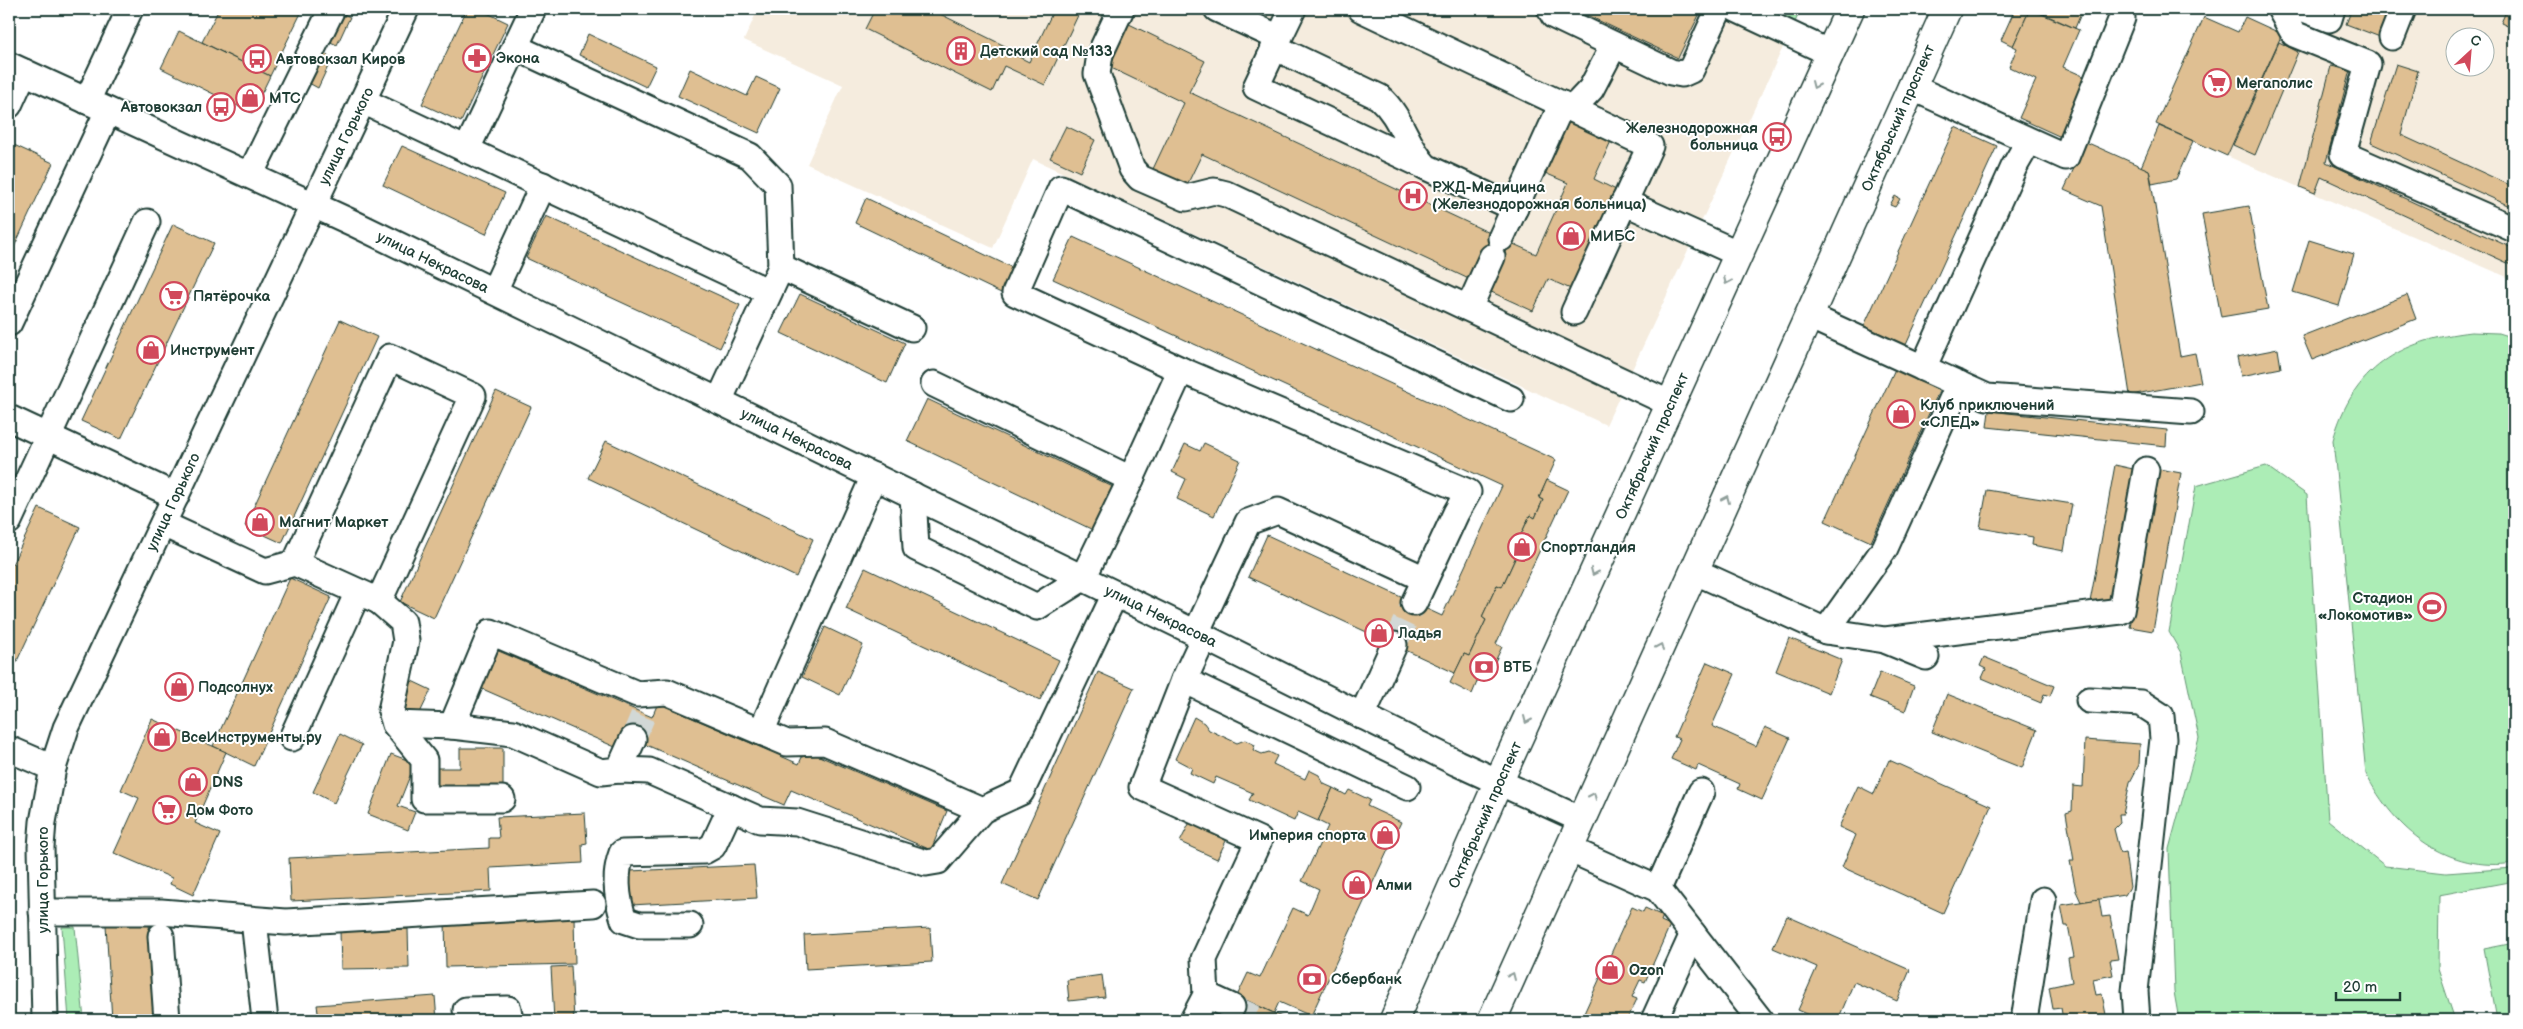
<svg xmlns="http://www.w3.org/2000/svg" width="2523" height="1029" font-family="'Balsamiq Sans',sans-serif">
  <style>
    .built { fill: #f5ecde; fill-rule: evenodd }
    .green { fill: #acedb6; stroke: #669575 }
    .building { fill: #dfbf92; stroke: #1f3d34 }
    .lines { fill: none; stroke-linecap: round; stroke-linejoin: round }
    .minor-tunnel { stroke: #d2d8d6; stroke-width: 25; stroke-dasharray: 25 12; stroke-linecap: butt }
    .minor-casing { stroke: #1f3d34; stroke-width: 29 }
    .major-casing { stroke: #1f3d34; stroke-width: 31 }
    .minor { stroke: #fff; stroke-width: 25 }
    .major { stroke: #fff; stroke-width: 28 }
    .oneway { stroke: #8f9e9a }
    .labels { text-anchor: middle; stroke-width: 4; stroke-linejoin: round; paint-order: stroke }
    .poi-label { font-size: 15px; font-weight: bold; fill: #1f3d34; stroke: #fff; text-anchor: start }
    .street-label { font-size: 15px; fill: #1f3d34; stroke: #fff }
  </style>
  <rect width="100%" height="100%" fill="#fff"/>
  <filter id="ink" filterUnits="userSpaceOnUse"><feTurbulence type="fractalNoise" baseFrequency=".02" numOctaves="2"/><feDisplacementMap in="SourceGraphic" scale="10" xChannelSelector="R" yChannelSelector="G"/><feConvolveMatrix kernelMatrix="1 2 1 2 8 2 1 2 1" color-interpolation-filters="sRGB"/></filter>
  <g filter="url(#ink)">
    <g class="built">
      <path d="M758 9H1801L1606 425 1033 159 993 248 807 164 843 85 744 40Z"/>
      <path d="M2291 9H2514V280L2227 156ZM2456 38H2486V68H2456Z"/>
    </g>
    <g class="green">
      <path d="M1766 9H1801L1795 22Z"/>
      <path d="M2471 332 2498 333 2514 338V863C2448 873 2395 831 2366 774L2333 440C2353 368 2400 340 2471 332Z"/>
      <path d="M2266 466 2307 495 2328 820 2385 866 2446 873 2514 868V881L2439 895 2438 969 2455 1020H2179L2174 992 2169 849 2199 738 2181 653 2169 632 2196 486Z"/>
      <path d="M62 927H75L84 1020H69Z"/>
      <path d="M2514 943V1020H2497L2484 949Z"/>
    </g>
    <g class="building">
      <path d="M219 9H303L270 76 202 42Z"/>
      <path d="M467 9H479L508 23 461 122 422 104Z"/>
      <path d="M875 9H930L1013 50 1011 53 1029 62 1054 9H1081L1045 85 1004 66 992 92 865 29Z"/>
      <path d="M1229 9H1260L1253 21Z"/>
      <path d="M1574 9H1696L1701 11 1678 58Z"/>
      <path d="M2015 9H2030L2013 46 2001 40Z"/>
      <path d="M2030 9 2079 30 2063 67 2092 80 2061 137 2019 118 2036 80 2009 67 2017 48 2013 46Z"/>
      <path d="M2032 9H2083L2075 28Z"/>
      <path d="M2352 9H2391L2380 37 2346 24Z"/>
      <path d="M2507 9H2514V29L2501 23Z"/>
      <path d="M340 12 350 17 337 45 326 40Z"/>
      <path d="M2204 17 2238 32 2245 17 2282 34 2227 156 2156 124Z"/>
      <path d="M1125 22 1205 61 1189 92 1509 242 1501 261 1471 280 1202 154 1187 185 1153 169 1184 103 1105 65Z"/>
      <path d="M179 31 270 76 252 113 161 68Z"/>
      <path d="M588 34 656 66 646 87 579 55Z"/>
      <path d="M2279 42 2298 52 2255 155 2233 145Z"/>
      <path d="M322 52 332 58 318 88 307 82Z"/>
      <path d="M2396 64 2418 71 2401 135 2514 187V208L2371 143Z"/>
      <path d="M2331 66 2350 70 2326 162 2514 249V266L2321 177 2315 193 2300 187Z"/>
      <path d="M690 69 747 96 756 77 780 88 759 133 678 96Z"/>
      <path d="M1568 121 1611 141 1594 179 1618 191 1573 290 1548 279 1533 311 1487 290 1509 242 1536 254 1568 183 1545 173Z"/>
      <path d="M1066 126 1095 140 1080 172 1050 158Z"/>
      <path d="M2159 126 2193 141 2176 179 2152 184 2149 170 2141 167Z"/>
      <path d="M1772 127 1777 129 1772 138 1767 135Z"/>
      <path d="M1955 127 1997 146 1905 347 1863 328Z"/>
      <path d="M2086 142 2149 170 2180 356 2195 353 2201 382 2130 395 2101 206 2064 190Z"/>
      <path d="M14 145 53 163 9 258V156Z"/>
      <path d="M402 146 505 193 486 234 383 185Z"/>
      <path d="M1895 196 1900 199 1895 207 1890 205Z"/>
      <path d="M866 198 1013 268 1001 293 855 223Z"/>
      <path d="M2249 206 2268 309 2221 317 2202 214Z"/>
      <path d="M546 216 740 305 720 348 526 258Z"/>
      <path d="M173 224 214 243 121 439 81 421Z"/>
      <path d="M1073 237 1556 460 1539 498 1543 500 1535 518 1530 515 1515 548 1519 550 1502 587 1497 585 1482 617 1486 620 1469 656 1464 654 1455 673 1248 577 1267 535 1442 616 1502 486 1053 279Z"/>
      <path d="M2309 240 2354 254 2339 306 2293 292Z"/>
      <path d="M800 294 905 343 887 383 781 333Z"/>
      <path d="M2407 295 2416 319 2312 360 2302 336Z"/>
      <path d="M340 320 377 337 282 543 245 526Z"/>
      <path d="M2278 349 2281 368 2241 376 2237 357Z"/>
      <path d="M1895 369 1940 389 1871 542 1825 521Z"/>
      <path d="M496 391 531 407 434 618 400 602Z"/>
      <path d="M927 399 1113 487 1093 530 907 441Z"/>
      <path d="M1989 411 2167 430 2166 446 1987 427Z"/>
      <path d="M606 441 813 539 796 577 588 478Z"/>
      <path d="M1204 443 1240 460 1214 516 1177 499 1186 479 1172 472 1185 444 1200 451Z"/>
      <path d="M2115 465 2133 469 2109 605 2090 602Z"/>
      <path d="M2159 469 2181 473 2153 631 2130 627Z"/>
      <path d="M1547 480 1568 490 1496 644 1502 647 1487 678 1480 675 1472 694 1450 683 1464 654 1469 656 1486 620 1482 617 1497 585 1502 587 1519 550 1515 548 1530 515 1535 518 1543 500 1539 498Z"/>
      <path d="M1987 490 2072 504 2064 551 2032 545 2033 537 1980 528Z"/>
      <path d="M39 508 80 527 9 678V571Z"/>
      <path d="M865 568 1059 660 1040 700 846 609Z"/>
      <path d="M290 578 331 597 254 766 213 746Z"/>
      <path d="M825 627 863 645 840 695 802 677Z"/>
      <path d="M1789 638 1842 660 1829 693 1776 671Z"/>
      <path d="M494 649 652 717 658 703 799 764 805 750 947 811 931 850 791 790 784 805 628 737 622 750 478 687Z"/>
      <path d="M1984 657 2054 686 2050 696 2044 694 2041 703 1982 678 1986 669 1980 666Z"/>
      <path d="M1707 662 1735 674 1712 726 1756 746 1765 727 1790 738 1762 800 1738 789 1740 784 1698 765 1696 770 1671 759 1680 739 1674 737Z"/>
      <path d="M1098 672 1134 688 1038 900 1002 884Z"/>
      <path d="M1880 672 1914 686 1905 711 1870 697Z"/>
      <path d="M412 681 431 690 418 717 400 707Z"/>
      <path d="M1947 694 2037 730 2022 768 1932 732Z"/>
      <path d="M1194 717 1204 723 1209 730 1237 743 1245 740 1255 745 1253 750 1262 754 1269 752 1277 756 1273 764 1305 779 1309 770 1319 775 1324 784 1333 788 1318 821 1298 812 1294 821 1249 800 1253 793 1216 777 1213 784 1190 773 1192 768 1175 759Z"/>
      <path d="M152 719 226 752 195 823 220 834 193 895 170 884 172 878 114 853 139 798 121 790Z"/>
      <path d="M340 734 362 745 334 803 313 792Z"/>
      <path d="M2085 740 2140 744 2139 765 2130 782 2123 814H2119L2120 823 2114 829 2120 853 2125 852 2130 887 2125 895 2081 902 2076 891 2070 861H2074L2066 813 2072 811 2073 786 2083 787Z"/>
      <path d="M460 748H503V791H435V768H460Z"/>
      <path d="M391 754 415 763 398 806 415 812 408 830 368 814Z"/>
      <path d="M1889 760 1991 806 1943 913 1842 867 1856 835 1839 827 1858 786 1874 794Z"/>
      <path d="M1333 788 1346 795 1349 790 1370 800 1367 806 1401 822 1311 1016 1279 1002 1274 1013 1237 996 1248 973 1260 978 1293 908 1308 915 1319 889 1302 881 1328 826 1318 821Z"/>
      <path d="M585 813 587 843 582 844 583 863 490 868 491 891 291 901 289 858 489 848V838H499L497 817Z"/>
      <path d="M1190 822 1227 839 1217 859 1180 842Z"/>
      <path d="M754 865 757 898 631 905 630 871Z"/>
      <path d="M2099 899 2102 917 2110 916 2118 959 2110 960 2113 975 2093 979 2096 995 2102 994 2107 1020H2063L2061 1008 2053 1009 2049 987 2072 982 2068 958 2074 957 2068 926H2065L2061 905Z"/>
      <path d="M1632 907 1643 912 1645 908 1663 916 1661 921 1670 925 1645 982 1640 980 1632 997 1637 999 1627 1020H1581Z"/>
      <path d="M1787 916 1910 970 1897 1001 1854 982 1838 1020H1821L1798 1010 1817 967 1773 948Z"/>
      <path d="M574 917 575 964 446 967 445 920Z"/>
      <path d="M149 923 155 1020H112L106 925Z"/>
      <path d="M930 928 932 962 806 969 804 935Z"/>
      <path d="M408 929 409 968 341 969 340 931Z"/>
      <path d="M571 966 574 1020H554L551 967Z"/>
      <path d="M1102 975 1105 997 1069 1001 1067 980Z"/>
      <path d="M435 996 437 1020H319L317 1005Z"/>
      <path d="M1237 996 1284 1018 1283 1020H1226Z"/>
    </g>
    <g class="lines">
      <g class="minor-tunnel">
        <path d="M1394 645 1414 603"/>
        <path d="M633 739 644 713"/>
        <path d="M1232 1007 1260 1020"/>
      </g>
      <defs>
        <g id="minor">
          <path d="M1121 9 1100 54 1097 74 1132 169 1140 178 1186 198 1214 191 1226 194 1671 404"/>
          <path d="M1217 9 1279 38 1293 9"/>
          <path d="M1361 9 1650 146 1574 312"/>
          <path d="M1550 9 1554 16 1671 72 1682 74 1691 70 1719 9"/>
          <path d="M1736 9 1830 53"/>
          <path d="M2280 9 2294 34 2368 64 2343 154 2514 229"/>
          <path d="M2304 9 2329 19 2332 9"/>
          <path d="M2392 37 2403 9"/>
          <path d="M1279 38 1256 87 1424 166"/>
          <path d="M515 47 750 156 778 185 781 267"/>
          <path d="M1274 47 1379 97C1403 118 1405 145 1426 167L1515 208"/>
          <path d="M9 65 355 224 1204 637 1457 763 1582 820"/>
          <path d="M1911 87 2066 157 2122 18 2121 9"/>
          <path d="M87 101 130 9"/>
          <path d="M363 101 769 292"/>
          <path d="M9 105 24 72"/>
          <path d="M1572 109 1591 89 1614 45"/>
          <path d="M467 149 533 9"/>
          <path d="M250 175 332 9"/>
          <path d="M1624 202 1739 254"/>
          <path d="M1501 238 1562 104"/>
          <path d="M494 291 543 185"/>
          <path d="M1469 308 1492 257"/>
          <path d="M1809 316 1923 368 2014 167 2029 141"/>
          <path d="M9 323 108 111"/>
          <path d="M1923 368 1987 397 2191 412"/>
          <path d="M1181 370 1468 492 1456 513 1414 603"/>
          <path d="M719 401 781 267 912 328"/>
          <path d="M9 418 176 496"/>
          <path d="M1131 479 1181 370 1015 293 1061 188 1511 399"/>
          <path d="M913 495 916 548 1037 607 1083 578 1131 479 934 384"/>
          <path d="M9 521 147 222"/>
          <path d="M163 524 265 571 295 563 379 601 473 396 390 357 295 563"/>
          <path d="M1694 571 1826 631 1885 640 2121 611 2146 470"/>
          <path d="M379 601 403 622 406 641 391 711 395 724 424 760V799H502"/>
          <path d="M1826 631 1885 548 1959 384"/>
          <path d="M1196 633 1248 522 1278 511 1425 579"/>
          <path d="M1887 641 1926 657"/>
          <path d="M1184 680 1407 787"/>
          <path d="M2089 700 2141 703 2161 716 2163 739 2135 991 2137 1020"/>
          <path d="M1362 716 1394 645"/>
          <path d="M395 724 452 726 491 632 637 694 667 692 787 743 825 742 982 810 1021 792 1115 594"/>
          <path d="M452 726 513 733 601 772 619 770 649 771 760 820 797 822 926 863 938 861 982 810"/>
          <path d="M761 732 874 476"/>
          <path d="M292 738 358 592"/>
          <path d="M9 749 53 768"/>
          <path d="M619 770 633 739"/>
          <path d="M1569 849 1658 889 1760 1020"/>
          <path d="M1658 889 1701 792"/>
          <path d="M42 912H161L286 922 593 904"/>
          <path d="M254 920 265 1020"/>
          <path d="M690 925H639L624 920C617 899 614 874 622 853L704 851 713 846 731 807"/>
          <path d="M161 936 167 1020"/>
          <path d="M1206 995 1232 1007"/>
          <path d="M45 1020 41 847 43 822 53 768 66 728 406 9"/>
          <path d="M468 1020 466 1010 508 1009 510 1020"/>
          <path d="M1193 1020 1206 995 1204 959 1259 840 1142 787 1184 680 1204 637"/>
          <path d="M1654 1020 1693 934"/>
          <path d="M2024 1020 2043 900"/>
        </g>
        <g id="major">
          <path d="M1394 1020 1498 783 1850 9"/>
          <path d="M1492 1020 1947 9"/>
        </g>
      </defs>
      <use href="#minor" class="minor-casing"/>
      <use href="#major" class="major-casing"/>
      <use href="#minor" class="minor"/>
      <use href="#major" class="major"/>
    </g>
    <defs><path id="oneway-chevron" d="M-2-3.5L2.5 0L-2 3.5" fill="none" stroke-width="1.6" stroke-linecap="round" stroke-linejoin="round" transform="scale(1.25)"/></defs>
    <g class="oneway">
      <use href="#oneway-chevron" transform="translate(1815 85) rotate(114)"/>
      <use href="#oneway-chevron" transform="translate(1727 281) rotate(114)"/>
      <use href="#oneway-chevron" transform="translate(1726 499) rotate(-66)"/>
      <use href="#oneway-chevron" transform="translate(1594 572) rotate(114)"/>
      <use href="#oneway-chevron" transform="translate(1660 647) rotate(-66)"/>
      <use href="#oneway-chevron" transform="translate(1527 720) rotate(114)"/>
      <use href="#oneway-chevron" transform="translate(1593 796) rotate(-66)"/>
      <use href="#oneway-chevron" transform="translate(1512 976) rotate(-66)"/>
    </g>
  </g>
  <defs>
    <symbol id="building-ring" viewBox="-11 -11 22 22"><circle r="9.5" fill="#fff" stroke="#d1495b" stroke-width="1.5"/><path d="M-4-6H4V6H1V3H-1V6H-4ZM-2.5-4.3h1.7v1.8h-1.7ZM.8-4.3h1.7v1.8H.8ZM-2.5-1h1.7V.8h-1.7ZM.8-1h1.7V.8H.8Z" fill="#d1495b"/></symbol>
    <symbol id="pharmacy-ring" viewBox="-11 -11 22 22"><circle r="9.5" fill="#fff" stroke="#d1495b" stroke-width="1.5"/><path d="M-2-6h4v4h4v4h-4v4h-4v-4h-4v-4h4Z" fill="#d1495b"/></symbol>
    <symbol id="bus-ring" viewBox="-11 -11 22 22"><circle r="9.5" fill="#fff" stroke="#d1495b" stroke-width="1.5"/><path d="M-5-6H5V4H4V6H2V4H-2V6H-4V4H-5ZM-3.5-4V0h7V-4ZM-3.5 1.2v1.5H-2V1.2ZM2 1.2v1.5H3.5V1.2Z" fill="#d1495b"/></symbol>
    <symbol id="supermarket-ring" viewBox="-11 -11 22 22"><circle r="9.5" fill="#fff" stroke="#d1495b" stroke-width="1.5"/><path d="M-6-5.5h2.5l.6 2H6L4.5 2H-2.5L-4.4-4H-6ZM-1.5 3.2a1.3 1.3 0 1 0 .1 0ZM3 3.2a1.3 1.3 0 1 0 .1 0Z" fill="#d1495b"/></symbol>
    <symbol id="shop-ring" viewBox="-11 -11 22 22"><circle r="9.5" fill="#fff" stroke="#d1495b" stroke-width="1.5"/><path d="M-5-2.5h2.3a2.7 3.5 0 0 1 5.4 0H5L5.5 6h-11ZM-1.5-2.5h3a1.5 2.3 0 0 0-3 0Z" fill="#d1495b"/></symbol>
    <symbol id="hospital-ring" viewBox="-11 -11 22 22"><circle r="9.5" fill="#fff" stroke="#d1495b" stroke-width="1.5"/><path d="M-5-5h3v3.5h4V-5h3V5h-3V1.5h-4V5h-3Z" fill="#d1495b"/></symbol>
    <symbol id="stadium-ring" viewBox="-11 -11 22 22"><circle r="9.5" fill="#fff" stroke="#d1495b" stroke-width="1.5"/><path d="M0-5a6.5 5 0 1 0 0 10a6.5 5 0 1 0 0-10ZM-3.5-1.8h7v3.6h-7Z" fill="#d1495b"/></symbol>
    <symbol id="bank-ring" viewBox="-11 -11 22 22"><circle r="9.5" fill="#fff" stroke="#d1495b" stroke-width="1.5"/><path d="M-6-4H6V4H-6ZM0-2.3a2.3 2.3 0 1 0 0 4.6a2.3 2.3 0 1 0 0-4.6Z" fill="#d1495b"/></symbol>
  </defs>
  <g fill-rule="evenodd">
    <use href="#building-ring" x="945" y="35" width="32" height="32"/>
    <use href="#pharmacy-ring" x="461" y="42" width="32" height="32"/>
    <use href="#bus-ring" x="241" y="43" width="32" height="32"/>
    <use href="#supermarket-ring" x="2201" y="67" width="32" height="32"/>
    <use href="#shop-ring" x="234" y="82" width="32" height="32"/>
    <use href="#bus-ring" x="205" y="91" width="32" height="32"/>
    <use href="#bus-ring" x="1761" y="121" width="32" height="32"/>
    <use href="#hospital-ring" x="1397" y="180" width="32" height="32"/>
    <use href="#shop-ring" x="1555" y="220" width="32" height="32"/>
    <use href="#supermarket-ring" x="158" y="280" width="32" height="32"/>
    <use href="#shop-ring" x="135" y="334" width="32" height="32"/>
    <use href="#shop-ring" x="1885" y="398" width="32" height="32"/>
    <use href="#shop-ring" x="244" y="506" width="32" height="32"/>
    <use href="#shop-ring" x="1506" y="531" width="32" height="32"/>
    <use href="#stadium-ring" x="2416" y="591" width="32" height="32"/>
    <use href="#shop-ring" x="1363" y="617" width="32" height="32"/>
    <use href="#bank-ring" x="1468" y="651" width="32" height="32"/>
    <use href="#shop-ring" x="163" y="671" width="32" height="32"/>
    <use href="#shop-ring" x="146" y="721" width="32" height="32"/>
    <use href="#shop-ring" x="177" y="766" width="32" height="32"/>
    <use href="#supermarket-ring" x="151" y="794" width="32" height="32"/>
    <use href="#shop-ring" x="1369" y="819" width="32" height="32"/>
    <use href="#shop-ring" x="1341" y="869" width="32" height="32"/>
    <use href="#shop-ring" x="1594" y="954" width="32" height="32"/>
    <use href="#bank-ring" x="1296" y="963" width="32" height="32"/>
  </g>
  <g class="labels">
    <g class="poi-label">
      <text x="980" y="56">Детский сад №133</text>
      <text x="496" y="63">Экона</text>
      <text x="276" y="64">Автовокзал Киров</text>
      <text x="2236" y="88">Мегаполис</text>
      <text x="269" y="103">МТС</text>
      <text x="202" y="112" text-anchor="end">Автовокзал</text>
      <text x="1758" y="133" text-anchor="end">Железнодорожная<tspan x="1758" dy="17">больница</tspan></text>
      <text x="1432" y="192">РЖД-Медицина<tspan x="1432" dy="17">(Железнодорожная больница)</tspan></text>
      <text x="1590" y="241">МИБС</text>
      <text x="193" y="301">Пятёрочка</text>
      <text x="170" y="355">Инструмент</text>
      <text x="1920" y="410">Клуб приключений<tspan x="1920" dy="17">«СЛЕД»</tspan></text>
      <text x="279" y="527">Магнит Маркет</text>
      <text x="1541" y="552">Спортландия</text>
      <text x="2413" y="603" text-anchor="end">Cтадион<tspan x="2413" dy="17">«Локомотив»</tspan></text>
      <text x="1398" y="638">Ладья</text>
      <text x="1503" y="672">ВТБ</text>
      <text x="198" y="692">Подсолнух</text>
      <text x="181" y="742">ВсеИнструменты.ру</text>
      <text x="212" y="787">DNS</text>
      <text x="186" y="815">Дом Фото</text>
      <text x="1366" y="840" text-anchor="end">Империя спорта</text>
      <text x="1376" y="890">Алми</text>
      <text x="1629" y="975">Ozon</text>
      <text x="1331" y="984">Сбербанк</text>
    </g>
    <g class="street-label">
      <text transform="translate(1898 118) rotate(-66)" y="5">Октябрьский проспект</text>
      <text transform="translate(346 136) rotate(-64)" y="5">улица Горького</text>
      <text transform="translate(433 262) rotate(26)" y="5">улица Некрасова</text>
      <text transform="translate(797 439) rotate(26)" y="5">улица Некрасова</text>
      <text transform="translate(1652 446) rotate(-66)" y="5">Октябрьский проспект</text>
      <text transform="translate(173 502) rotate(-65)" y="5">улица Горького</text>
      <text transform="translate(1161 616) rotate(26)" y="5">улица Некрасова</text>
      <text transform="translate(1485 815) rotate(-66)" y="5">Октябрьский проспект</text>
      <text transform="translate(43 880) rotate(-90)" y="5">улица Горького</text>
    </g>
  </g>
  <rect width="2523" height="1029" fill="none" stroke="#fff" stroke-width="30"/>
  <rect x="15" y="15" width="2493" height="999" fill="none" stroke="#1f3d34" stroke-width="2" filter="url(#ink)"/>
  <g transform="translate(2470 52) rotate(26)"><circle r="24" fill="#ffffff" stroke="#a5b1ae"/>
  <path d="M0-4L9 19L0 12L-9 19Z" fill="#d1495b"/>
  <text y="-8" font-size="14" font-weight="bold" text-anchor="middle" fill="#1f3d34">С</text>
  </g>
  <path d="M2336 992v8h64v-8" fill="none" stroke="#1f3d34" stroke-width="2.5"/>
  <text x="2343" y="992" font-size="15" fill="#1f3d34" stroke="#ffffff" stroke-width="4" paint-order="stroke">20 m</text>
</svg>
